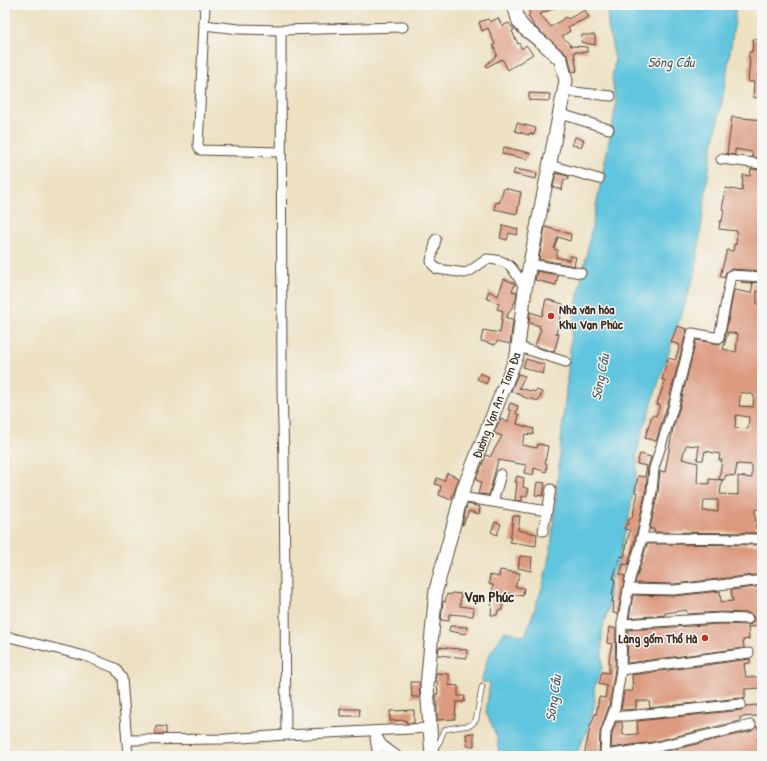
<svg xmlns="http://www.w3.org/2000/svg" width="767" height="761" font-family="'Patrick Hand',sans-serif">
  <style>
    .water { fill: #60c5de; stroke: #4e787e }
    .building { fill: #dc9a7f; fill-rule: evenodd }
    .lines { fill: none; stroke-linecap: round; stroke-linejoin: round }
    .service-casing { stroke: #564537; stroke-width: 6 }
    .minor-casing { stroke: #564537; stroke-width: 11 }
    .secondary-casing { stroke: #564537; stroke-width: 15 }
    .service { stroke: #fff; stroke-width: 4.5 }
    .minor { stroke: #fff; stroke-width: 9 }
    .secondary { stroke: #fff; stroke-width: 13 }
    .poi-dot { fill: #c8321e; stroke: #f6f6f2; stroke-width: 1.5 }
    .labels { text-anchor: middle; stroke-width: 3; stroke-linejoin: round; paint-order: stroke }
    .poi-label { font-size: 13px; font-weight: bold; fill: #3b2a1e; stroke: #f6f6f2; text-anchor: start }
    .street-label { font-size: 13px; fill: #3b2a1e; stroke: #f6f6f2 }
    .water-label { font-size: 14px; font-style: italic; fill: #465858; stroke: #f6f6f2 }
    .quarter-label { font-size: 15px; font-weight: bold; fill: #3b2a1e; stroke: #f6f6f2 }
  </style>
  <rect width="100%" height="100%" fill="#f6f6f2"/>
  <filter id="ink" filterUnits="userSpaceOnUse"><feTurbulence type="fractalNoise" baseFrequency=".025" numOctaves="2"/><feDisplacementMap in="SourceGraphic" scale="8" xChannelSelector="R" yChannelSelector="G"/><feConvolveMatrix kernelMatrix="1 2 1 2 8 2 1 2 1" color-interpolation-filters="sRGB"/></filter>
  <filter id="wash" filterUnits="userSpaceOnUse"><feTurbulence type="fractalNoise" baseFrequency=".012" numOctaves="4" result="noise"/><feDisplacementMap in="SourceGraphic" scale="16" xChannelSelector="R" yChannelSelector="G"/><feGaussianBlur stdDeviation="0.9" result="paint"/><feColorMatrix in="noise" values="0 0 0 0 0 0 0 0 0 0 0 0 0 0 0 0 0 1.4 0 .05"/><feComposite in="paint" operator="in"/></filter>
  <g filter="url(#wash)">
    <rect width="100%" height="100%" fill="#ede1c2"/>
    <path class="water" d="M607 5H735V21L723 96 711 154 695 273 642 433 636 456 637 469 629 517 617 565 610 579 609 606 602 630V669L594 688 595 700 592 717 583 740 578 750V756H499L497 737 486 712 490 682H481L488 657 505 631 525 636 543 585 551 547 572 327 616 106 612 78 615 59 608 26Z"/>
    <g id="blocks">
      <g class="building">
        <path d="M526 5H562L540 14 551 27 566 17 568 19 585 10 589 17 568 27 570 31 562 36 571 46 587 47V52H574L577 71 572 72 569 58 566 54 535 27 528 16 530 14Z"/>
        <path d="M498 18 502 26 509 23 514 30 512 31 518 44 519 43 522 49 526 45 533 54 508 70 502 59 487 67 486 65 497 55 493 45 495 44 488 28 482 31 479 22 488 19 490 22Z"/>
        <path d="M582 35H595V45L581 42Z"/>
        <path d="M753 39 762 40V61H759L757 76H762V99L753 97 754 82H748L750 59 749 58V52H752Z"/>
        <path d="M529 93 550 94 549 101 529 100Z"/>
        <path d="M732 117 762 120V158L752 157V152L735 149V155L727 154Z"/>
        <path d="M517 123 536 128 534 135 530 133 529 135 515 131Z"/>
        <path d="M575 137 584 140 581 147 572 145Z"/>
        <path d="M504 147 530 153 527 159 502 154Z"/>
        <path d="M515 169 537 173 536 179 513 174Z"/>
        <path d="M751 169 762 170V271L731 269 726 272 724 278 720 276 727 250 733 251 734 244 736 245 737 231 719 229 720 221H722L724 210 722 209 726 188 742 191 743 175 750 176Z"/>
        <path d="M556 173 568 176V180L564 179 562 190 553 187Z"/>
        <path d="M504 188 521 192 517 214 494 209 496 202 499 203Z"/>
        <path d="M503 225 518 229 517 235 509 233 507 240 500 238Z"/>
        <path d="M545 227 571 234 570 241 558 237 554 249 558 250 556 257 569 260 570 256 576 257 574 266 539 259Z"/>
        <path d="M537 271 558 275 556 285 535 280Z"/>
        <path d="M504 279 514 283 515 284 512 291 517 292 516 300 506 318 513 319 510 344 497 341 495 345 481 341 483 330 500 333 503 311 497 309 499 304 486 298 489 291 498 296Z"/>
        <path d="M741 282 762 283V292L757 291V304L762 305V476L761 496H762V509H755L756 528H762V533L654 532V529H650L658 492 660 471 665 472 673 428 680 406 696 340 718 344 724 342 734 290 751 293 753 284ZM728 332 738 334 736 352 723 349ZM741 392 754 395 753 407 739 406ZM736 415 749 417 748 429 735 428ZM686 445 699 446 697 460H703L705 451 720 454 719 460H722L719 479 724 480 726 475 735 476 737 464 752 465V478L738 476V495L720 494 722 480 709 479V484L697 483 698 463 682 459ZM704 500H718V511H703Z"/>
        <path d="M546 299 563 304 556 334H559L554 352 535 346 541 329 539 328 540 326 529 323 530 312 542 316Z"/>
        <path d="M677 326 687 329 668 403 656 441 645 438 652 415 656 416 660 405 657 404 665 380H662L668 358 675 360 680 345 671 342Z"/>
        <path d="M526 359 545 365 543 374 523 367Z"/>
        <path d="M480 373 489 377 486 384 477 379Z"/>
        <path d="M518 374 525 376 519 388 535 392 536 390 542 392 539 401 523 397V396L511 391Z"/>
        <path d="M510 403 518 406 516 414 519 415 517 424 534 429 533 435 525 434 522 445 537 448 538 444 548 446 545 463 547 464 546 472 534 468 533 475 524 473 526 465 498 460 489 495 478 494 481 482 476 480 486 455 490 457 502 436 494 433 500 419 508 422 511 410H508Z"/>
        <path d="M640 454 651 457 648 467 646 490 634 544 628 565 623 564 620 575 625 576 618 614 613 613 614 602H612L613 596H612L615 579H613L620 556 624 557 630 530 624 529 626 524H628L629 518H632L638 493 635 492 638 476 645 477 647 466 637 464Z"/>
        <path d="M447 473 459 478 451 500 439 495 441 486 435 484 437 478 444 481Z"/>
        <path d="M517 476 524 478 523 487 529 489 526 497 522 496V501L515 500 517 482H515Z"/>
        <path d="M537 482 545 483 543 496 535 495Z"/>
        <path d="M467 504 480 507 479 514 469 511 463 525H462Z"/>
        <path d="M513 516H520L518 530 537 534 536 546 510 542Z"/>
        <path d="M495 522 501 524 497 535 491 532Z"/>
        <path d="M647 544 762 545V580L758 576 754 575 674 584 635 583Z"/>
        <path d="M520 556 532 557 531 571 518 568Z"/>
        <path d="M500 570 520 573 515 587 524 588 523 596 506 593 505 599H503L502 610H498L497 615H491L493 585 489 584 490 575 499 577Z"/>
        <path d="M760 584 762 592V626L748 627 749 639 743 640 744 648 627 663 628 630 720 624 748 625 751 624 754 620 753 616 748 613 720 612 687 614 686 610 665 613V615L629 618 633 595 674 596 720 591 721 602 733 601 731 590 756 587Z"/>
        <path d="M452 593 461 594 460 606 474 608 473 616 449 614V621L441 620 443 601 445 602 447 594 451 595Z"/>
        <path d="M450 626 467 627 466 634 449 631Z"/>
        <path d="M609 627 616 629 615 669 609 706 600 732 599 756H584L590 727 595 714 596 715 599 697 605 698 607 686 599 684 602 672 609 673V658L612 644 607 643Z"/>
        <path d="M439 647 467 650V658L438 655Z"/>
        <path d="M750 659V663L744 664 746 677H762V688L745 689V699L740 698 650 708 649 701H636V709L621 710 624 691H633L632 675Z"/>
        <path d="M436 673 449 674V685L458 686V696H465L464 702H456L455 719 437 720V701H436V694H438L437 681H435Z"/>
        <path d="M411 682H419L420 697H412Z"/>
        <path d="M757 705 758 716 740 717V721L652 742 611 748 612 733 616 722H622L623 735 638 734 637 721 742 710 746 706Z"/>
        <path d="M340 709H359L360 716H340Z"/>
        <path d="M414 710V723H406V720L390 721V711Z"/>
        <path d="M156 726 166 727V734H155Z"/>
        <path d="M757 726 758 729 762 728V736L757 738 761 753 746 756H640L654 754 752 731Z"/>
        <path d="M474 733V746H467L466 734Z"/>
      </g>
    </g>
  </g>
  <g filter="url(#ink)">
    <use href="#blocks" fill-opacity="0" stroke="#564537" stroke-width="1"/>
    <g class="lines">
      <defs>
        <path id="service" d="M435 748 440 741 443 732 446 729 471 725 476 720 482 687"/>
        <g id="minor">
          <path d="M205 5 198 145 200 150 281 152"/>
          <path d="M204 25 239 29 281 30"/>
          <path d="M403 27 281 30 282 390 284 461 286 735 430 728"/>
          <path d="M565 91 611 96"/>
          <path d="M561 114 609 129"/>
          <path d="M721 159 762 164"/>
          <path d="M550 165 599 179"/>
          <path d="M436 239 431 261 432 264 437 269 465 273 470 271 487 259C513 260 513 270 525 289"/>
          <path d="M530 264 581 273"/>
          <path d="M519 347 566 362"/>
          <path d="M461 497 547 511 551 489"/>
          <path d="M493 502 501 474"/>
          <path d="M543 531 547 511"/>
          <path d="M641 538 762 539"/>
          <path d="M628 589 674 590 755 581"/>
          <path d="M622 624 720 618 748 619"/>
          <path d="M5 636 85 656 115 668 122 678 128 756"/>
          <path d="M621 670 622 624 630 579 640 546 652 491 654 468 674 405 692 333 719 338 731 275 762 277"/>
          <path d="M612 716H627L741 704"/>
          <path d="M374 731 382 745 397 756"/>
          <path d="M375 738 378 756"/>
          <path d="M127 740 225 739 286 735"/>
          <path d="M605 755 653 748 751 725"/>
          <path d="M605 756 606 732 615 708 621 670 749 653"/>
        </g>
        <path id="secondary" d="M432 756 427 686 436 590 463 490 517 355 525 289 566 81 561 60 544 44 525 29 519 22 514 5"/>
      </defs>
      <use href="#service" class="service-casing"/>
      <use href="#minor" class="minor-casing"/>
      <use href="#secondary" class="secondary-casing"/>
      <use href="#service" class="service"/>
      <use href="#minor" class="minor"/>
      <use href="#secondary" class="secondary"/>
    </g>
  </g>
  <g class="poi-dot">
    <circle cx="551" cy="316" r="4"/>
    <circle cx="705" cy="638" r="4"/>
  </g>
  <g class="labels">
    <g class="poi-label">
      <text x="559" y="314">Nhà văn hóa<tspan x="559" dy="15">Khu Vạn Phúc</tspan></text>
      <text x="697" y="643" text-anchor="end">Làng gốm Thổ Hà</text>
    </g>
    <g class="street-label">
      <text transform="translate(496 405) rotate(-69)" y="5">Đường Vạn An - Tam Đa</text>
    </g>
    <g class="water-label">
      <text x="671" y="67">Sông Cầu</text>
      <text transform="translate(600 377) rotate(-79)" y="5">Sông Cầu</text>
      <text transform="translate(553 698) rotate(-82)" y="5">Sông Cầu</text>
    </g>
    <g class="quarter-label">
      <text x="489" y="602">Vạn Phúc</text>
    </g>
  </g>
  <rect width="767" height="761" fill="none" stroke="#f6f6f2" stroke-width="20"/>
</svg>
